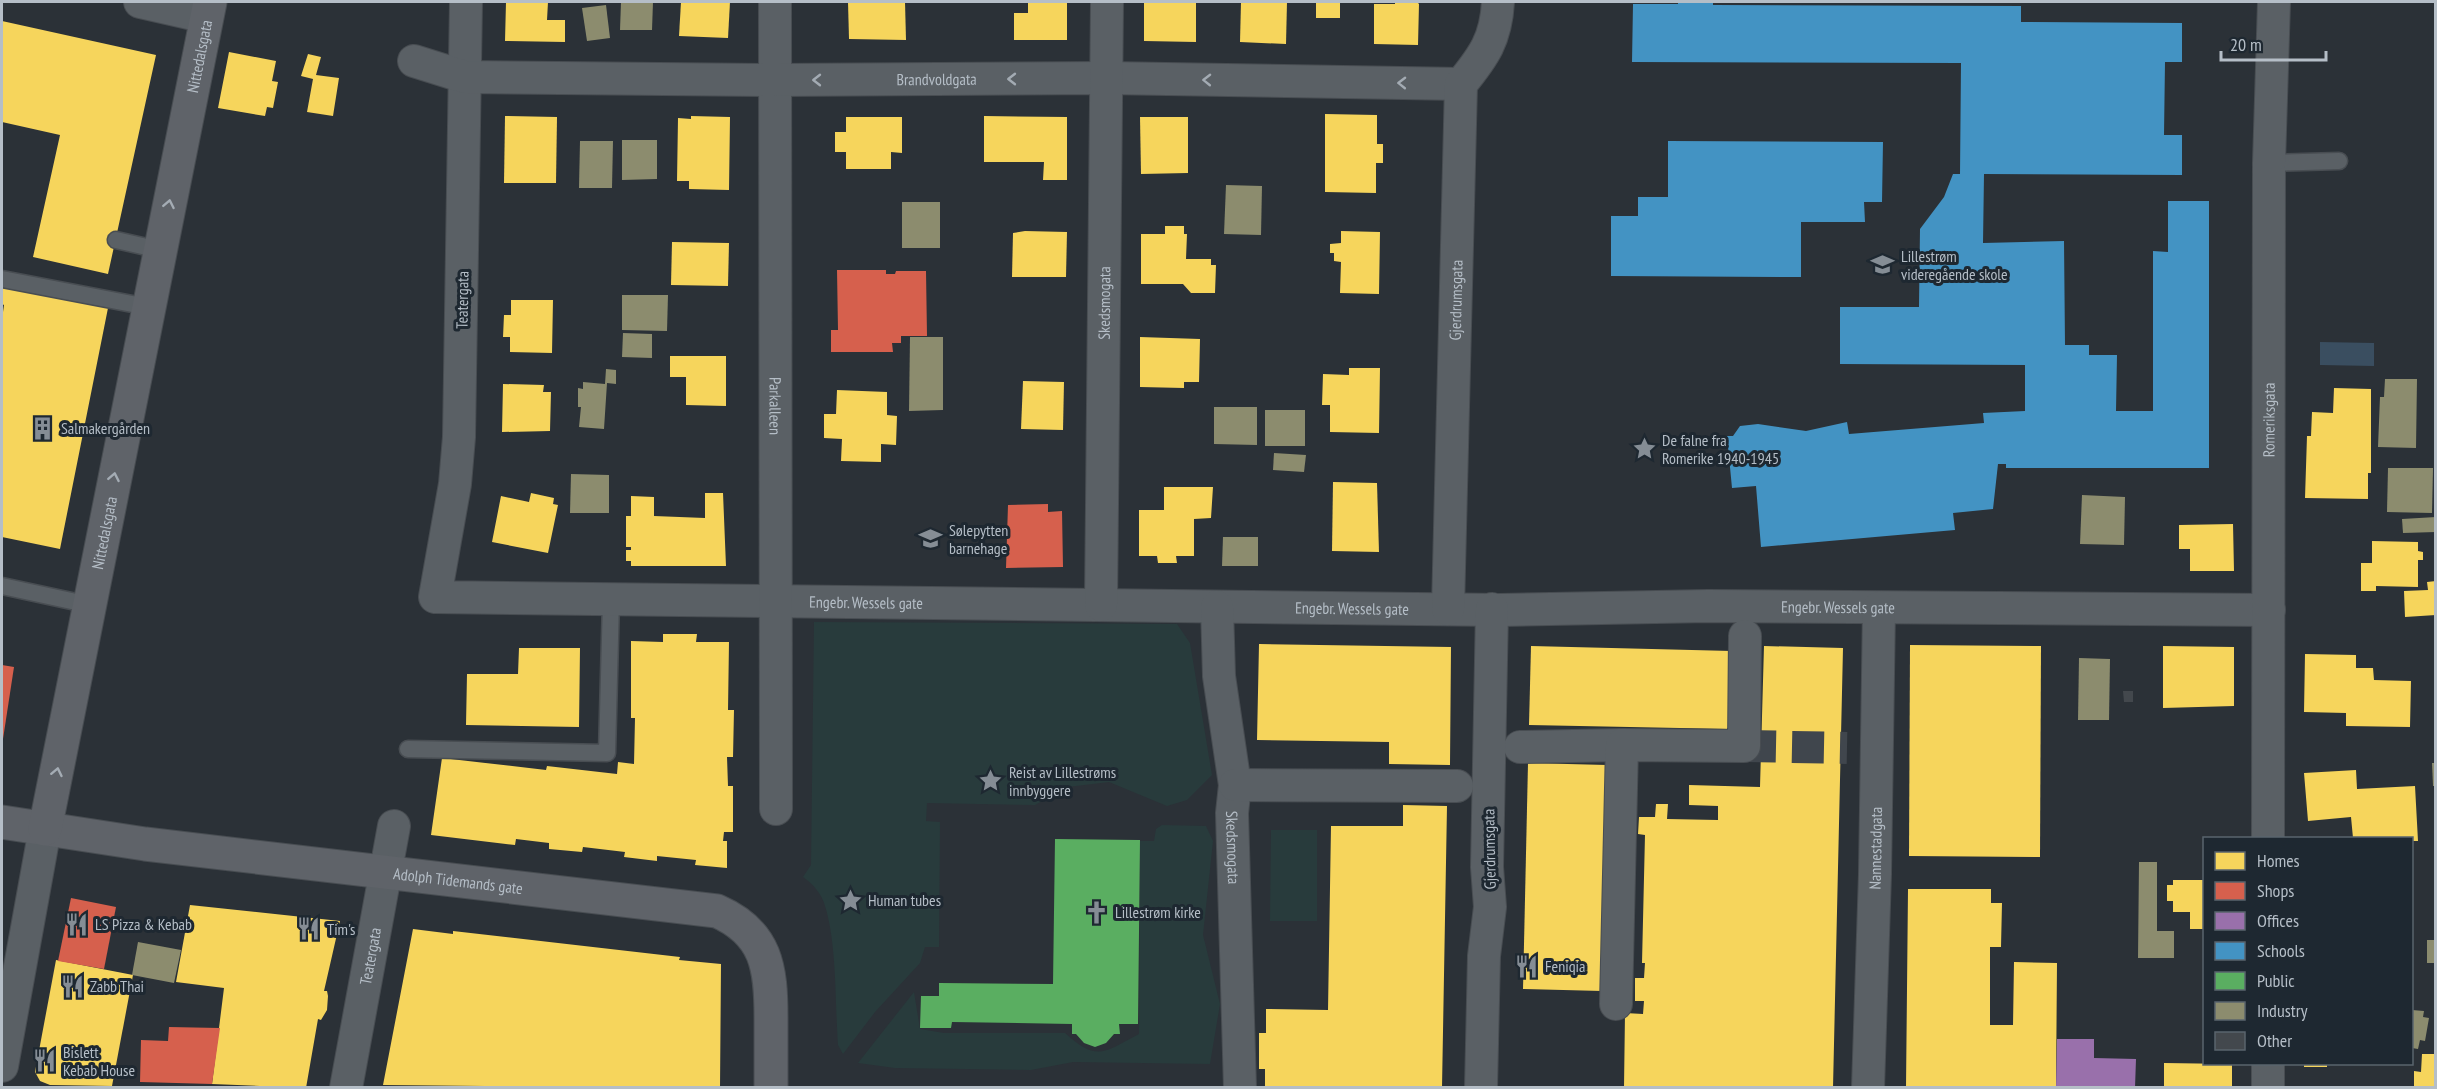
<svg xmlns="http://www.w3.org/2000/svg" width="2437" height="1089" font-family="'PT Sans Narrow',sans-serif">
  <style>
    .green { fill: #283b3c }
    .water { fill: #3a4e60 }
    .homes { fill: #f6d55c }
    .shops { fill: #d6604d }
    .offices { fill: #9970ab }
    .schools { fill: #4393c3 }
    .public { fill: #5aae61 }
    .industry { fill: #8c8c6e }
    .building { fill: #43484d }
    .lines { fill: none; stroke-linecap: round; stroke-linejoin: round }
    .street-tunnel { stroke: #40464d; stroke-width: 32; stroke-dasharray: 32 16; stroke-linecap: butt }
    .lane-casing { stroke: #484d52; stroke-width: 19 }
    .street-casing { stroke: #484d52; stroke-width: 34 }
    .secondary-casing { stroke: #484d52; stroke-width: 35 }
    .lane { stroke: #5a6065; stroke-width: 16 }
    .street { stroke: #5a6065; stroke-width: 32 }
    .secondary { stroke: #5f6369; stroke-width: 33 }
    .oneway { stroke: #a3abb3 }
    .oneway2 { stroke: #a4acb4 }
    .labels { text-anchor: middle; stroke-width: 6; stroke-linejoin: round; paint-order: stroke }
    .street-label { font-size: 16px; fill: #b5bec7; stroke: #1e2831 }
    .poi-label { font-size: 16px; fill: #b5bec7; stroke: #1e2831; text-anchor: start }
  </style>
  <rect width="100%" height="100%" fill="#2b3137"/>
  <g class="green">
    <path d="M814 622 1177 624 1190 643 1212 775 1187 800 1167 806 1109 782 1068 787 1035 805 927 803 926 821 940 822 939 947H925L920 963 875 1012 843 1054 838 1045C835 1003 837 944 825 906 822 894 813 884 803 877L811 865Z"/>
    <path d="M1162 825 1206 826 1213 841 1203 935 1220 1004 1210 1064 1073 1062 1031 1070 895 1068 858 1063 914 992 920 1029 944 1033H1065C1097 1062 1103 1053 1139 1034L1140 841H1154L1156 829Z"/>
    <path d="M1271 830H1317V921H1270Z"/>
  </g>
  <path class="water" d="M2320 342 2374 343V366L2320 365Z"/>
  <g class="homes">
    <path d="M506 2H548L547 20H565V42L505 41Z"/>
    <path d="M681 2H730L728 38 679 36Z"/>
    <path d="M848 2H905L906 40 849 39Z"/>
    <path d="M1028 2H1067V40H1014V13H1028Z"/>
    <path d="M1144 2H1196V42L1144 41Z"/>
    <path d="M1241 2H1287L1286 44 1240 42Z"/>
    <rect x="1316" y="2" width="24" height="16"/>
    <path d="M1395 2H1417L1419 4 1418 45 1374 44V4H1395Z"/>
    <path d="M2 21 156 55 108 274 33 257 60 135 2 122Z"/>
    <path d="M229 52 276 61 272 81 278 82 273 108 267 107 265 116 218 108Z"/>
    <path d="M308 54 321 57 316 75 339 78 333 116 307 112 313 79 301 76Z"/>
    <path d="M1325 114 1377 115V144H1383V163H1376V193L1325 192Z"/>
    <path d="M505 116 557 117 556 183H504Z"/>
    <path d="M691 116 730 117 729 190 689 189V181H677L678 118 691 119Z"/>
    <path d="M984 116 1067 117V180H1043L1044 162H984Z"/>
    <path d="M846 117H902V153L891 152V169H846V152H835V132H846Z"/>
    <path d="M1140 117H1188V173L1141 174Z"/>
    <path d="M1165 226H1184V234H1187L1186 259H1211V265H1216L1215 293H1191L1183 284H1141V234H1165Z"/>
    <path d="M1025 231 1067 232 1066 277H1012L1013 233Z"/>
    <path d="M1341 231 1380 232 1379 294 1340 293 1341 262 1334 261V253H1330V244L1341 243Z"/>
    <path d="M672 242 729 243 728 286 671 285Z"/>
    <path d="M4 281 108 308 60 549 2 537V319L4 305 2 304V294Z"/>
    <path d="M511 300H553L552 353 510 352V337H503L504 315H511Z"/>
    <path d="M1140 337 1200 339 1199 382H1184V388L1140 387Z"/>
    <path d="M670 356H726V406L686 405V377H670Z"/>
    <path d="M1349 368H1380L1379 433 1330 432V405H1322L1323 374 1349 375Z"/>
    <path d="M1023 381 1064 382 1063 430 1021 429Z"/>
    <path d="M503 384 544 385 543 392H551L550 431 502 432Z"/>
    <path d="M2334 388 2371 389V473H2368V499L2305 498 2307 436H2311L2312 412 2333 413Z"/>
    <path d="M837 390 887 392V415L897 416 896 445 881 444V462L841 461 842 439 824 438V414H836Z"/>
    <path d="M1333 482 1377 483 1379 552 1332 551Z"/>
    <path d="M1164 487H1213L1211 518 1194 519V556H1176L1177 563H1158L1157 556H1139V510H1164Z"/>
    <path d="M531 493 554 498 553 504 558 505 548 553 492 542 501 496 529 502Z"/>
    <path d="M705 493H723L726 566H631V561H626V550H631V547H626V516H631V496L654 497V516L705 518Z"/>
    <path d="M2233 524 2234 571H2190V549H2179V525Z"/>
    <path d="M2372 541 2418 542V551L2423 552V560H2418V587L2376 586V591H2361V563H2372Z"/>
    <path d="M2436 581V615L2405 617 2404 591 2428 590 2427 582Z"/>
    <path d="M663 634H697L696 642H729L728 710H734L733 757H727L728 786H733V832H724L723 841H727V868L695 865 696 860 657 856V861L624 857 625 852 583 847 582 852 549 849V843L516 839 515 845 431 835 442 758 546 770 547 766 617 774 618 762 634 764 635 718H631V641L663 642Z"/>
    <path d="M1259 644 1451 647 1450 765 1389 764V742L1257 740Z"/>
    <path d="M1910 645 2041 646 2040 857 1909 856Z"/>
    <path d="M1531 646 1732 651 1730 729 1529 725Z"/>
    <path d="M1764 646 1843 648 1833 1088H1624L1625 1013 1643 1014 1644 1001H1635V978H1644L1645 963H1642L1645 835 1638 834 1639 817H1655L1656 804H1668L1667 819 1718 820V806L1689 805V785L1760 787Z"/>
    <path d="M2163 646 2234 647V706L2163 708Z"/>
    <path d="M519 648H580L579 727 466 725 467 674H518Z"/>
    <path d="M2305 654 2356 655V668H2373L2374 680 2411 681 2410 727 2346 726V713L2304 712Z"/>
    <path d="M1528 763 1607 765 1602 991 1523 989Z"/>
    <path d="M2356 770 2357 789 2415 786 2418 841H2412V838H2353L2351 817 2308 821 2304 773Z"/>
    <path d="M1403 805 1447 806 1442 1088H1265V1069H1259V1033H1266V1009L1328 1010 1331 826H1403Z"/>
    <path d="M2173 880H2204V929H2190V912H2173V901H2167V885H2173Z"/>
    <path d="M1908 889H1991V903H2002L2001 947H1990V1025H2013L2014 962 2057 963 2056 1088H1906Z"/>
    <path d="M190 905 340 921 324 991H327L328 996 327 1010 321 1020 318 1019 306 1088 212 1084 224 988 176 982Z"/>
    <path d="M413 929 453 934V931L680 957 679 960 721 964 720 1088 383 1085Z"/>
    <path d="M56 960 133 975 112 1086 50 1085 40 1081 35 1072Z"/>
    <path d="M2422 1054H2436V1088H2414V1071L2421 1072Z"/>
    <path d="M2164 1063 2232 1064V1088H2164Z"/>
    <rect x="2304" y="1064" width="23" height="3"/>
  </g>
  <g class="shops">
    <path d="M837 270H886V274H895L896 271H926L927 336H901V343H892L893 352H831V330H838Z"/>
    <path d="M1048 504V512L1062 511 1063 567 1006 568 1008 505Z"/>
    <path d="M2 665 14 667 3 739H2Z"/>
    <path d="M71 898 116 907 104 969 58 961Z"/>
    <path d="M169 1027 220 1028 212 1084 140 1082 141 1040 168 1041Z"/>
  </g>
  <path class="offices" d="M2057 1039H2094V1058L2136 1059 2135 1088H2056Z"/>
  <g class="schools">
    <path d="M1678 2H1713V5L2021 6V22L2182 23V62H2165L2164 135H2182V175L1984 174 1983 243 2064 241 2065 345H2089V355H2117L2116 411H2153V251L2168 252V201H2209V468H2006V464H1998L1993 509 1953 513 1955 530 1761 547 1756 486 1732 488 1727 436H1733L1740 426 1758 424 1806 431 1847 422 1849 434 1984 423 1983 413 2025 411V365L1840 364V307H1919L1920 229 1944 197 1953 174H1960L1961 63 1632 62 1633 4H1678Z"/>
    <path d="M1668 141 1883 142 1882 202H1864L1865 222H1801V277L1611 276V216H1638V197H1668Z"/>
  </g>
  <path class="public" d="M1055 839 1140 840 1138 1024H1119L1120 1034H1114L1106 1043 1095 1047 1084 1043 1076 1034H1072V1024L952 1022 951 1028H920L921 996H939V983L1053 984Z"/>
  <g class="industry">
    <path d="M621 2H653L652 30H620Z"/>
    <path d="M606 5 610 38 587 41 582 8Z"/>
    <path d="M622 140H657V179L622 180Z"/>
    <path d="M580 141H613L612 188H579Z"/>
    <path d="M1226 185 1262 186 1261 235 1224 234Z"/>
    <rect x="902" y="202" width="38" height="46"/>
    <path d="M622 295H668L667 331 622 330Z"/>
    <path d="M623 333 652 334V358L622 357Z"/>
    <path d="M910 337H943V410L909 411Z"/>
    <path d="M606 369 616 370V384L607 383 604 429 579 427 581 407H578V388L583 389V382L605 384Z"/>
    <path d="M2385 379H2417L2416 448 2378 447 2380 397H2384Z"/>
    <path d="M1214 407H1257V445L1214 444Z"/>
    <rect x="1265" y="410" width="40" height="36"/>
    <path d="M1274 453 1306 455 1304 472 1273 470Z"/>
    <path d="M2388 468H2433L2432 513 2387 512Z"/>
    <path d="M571 474 609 475V513H570Z"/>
    <path d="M2082 495 2125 497 2124 545 2080 544Z"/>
    <path d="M2436 517V532L2403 533 2402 519Z"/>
    <path d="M1223 537H1258V566H1222Z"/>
    <path d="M2079 658 2110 659 2109 720H2078Z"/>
    <path d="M2432 763H2436V786H2433Z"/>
    <path d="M2139 862H2157V931H2174V958H2138Z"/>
    <rect x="2427" y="940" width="9" height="23"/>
    <path d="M138 942 181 950 174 983 132 975Z"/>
    <path d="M2412 1010 2424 1011 2423 1017 2429 1018 2425 1041 2420 1040 2418 1049 2412 1048Z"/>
  </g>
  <path class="building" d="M2123 691H2133V702H2124Z"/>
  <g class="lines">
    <path class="street-tunnel" d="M1744 746 1847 748"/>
    <defs>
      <g id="lane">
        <path d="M2269 163 2339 161"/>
        <path d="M116 240 160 250"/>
        <path d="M2 279 148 307"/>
        <path d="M2 586 90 605"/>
        <path d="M408 749 607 753 611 600"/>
      </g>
      <g id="street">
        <path d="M140 2 206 17"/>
        <path id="s1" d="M466 2 459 437 455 484 435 597 1500 610 1708 606 2269 610"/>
        <path id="s2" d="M775 2 776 809"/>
        <path id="s3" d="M414 61 465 77 774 80 1107 78 1461 84"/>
        <path id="s4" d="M1101 605 1107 2"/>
        <path id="s5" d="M1217 607 1219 676 1235 785 1232 813 1240 1088"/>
        <path id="s6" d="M1448 609 1461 84C1484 56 1496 39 1498 2"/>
        <path d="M1520 747 1622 745"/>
        <path d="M1235 785 1457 786"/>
        <path id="s7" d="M2268 838 2269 163 2274 2"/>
        <path d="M1616 1004 1622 745 1744 746 1745 636"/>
        <path d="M2268 1064V1088"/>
        <path d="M2 1066 45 829"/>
        <path id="s8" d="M346 1088 394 826"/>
        <path d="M1481 1088 1484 956 1490 907 1487 867 1492 609"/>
        <path id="s9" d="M1868 1088 1875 874 1879 608"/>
      </g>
      <g id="secondary">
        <path id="s10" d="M2 822 145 844 717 911C767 933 771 968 771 1018 771 1041 771 1064 771 1088"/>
        <path id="s11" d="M45 829 210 2"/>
      </g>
    </defs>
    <use href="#lane" class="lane-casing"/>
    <use href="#street" class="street-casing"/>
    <use href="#secondary" class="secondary-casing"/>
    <use href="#lane" class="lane"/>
    <use href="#street" class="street"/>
    <use href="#secondary" class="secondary"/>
  </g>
  <defs><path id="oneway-chevron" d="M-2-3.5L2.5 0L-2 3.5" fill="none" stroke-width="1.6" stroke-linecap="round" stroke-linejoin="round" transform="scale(1.5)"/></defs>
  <g class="oneway">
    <use href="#oneway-chevron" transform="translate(1012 79) rotate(180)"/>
    <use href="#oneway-chevron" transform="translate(817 80) rotate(180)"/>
    <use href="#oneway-chevron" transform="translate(1207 80) rotate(-179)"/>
    <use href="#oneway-chevron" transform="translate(1402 83) rotate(-179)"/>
  </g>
  <g class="oneway2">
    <use href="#oneway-chevron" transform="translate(169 204) rotate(-79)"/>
    <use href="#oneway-chevron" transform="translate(114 477) rotate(-79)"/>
    <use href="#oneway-chevron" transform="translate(57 772) rotate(-78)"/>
  </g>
  <defs>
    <symbol id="school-bare" viewBox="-9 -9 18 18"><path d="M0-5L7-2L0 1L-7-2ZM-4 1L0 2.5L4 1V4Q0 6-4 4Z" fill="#858d95" stroke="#1e2831" stroke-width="2.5" paint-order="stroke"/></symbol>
    <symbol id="building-bare" viewBox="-9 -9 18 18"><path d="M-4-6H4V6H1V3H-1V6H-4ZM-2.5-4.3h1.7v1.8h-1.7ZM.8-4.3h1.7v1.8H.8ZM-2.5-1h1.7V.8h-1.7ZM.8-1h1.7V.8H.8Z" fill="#858d95" stroke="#1e2831" stroke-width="2.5" paint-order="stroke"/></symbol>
    <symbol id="sight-bare" viewBox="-9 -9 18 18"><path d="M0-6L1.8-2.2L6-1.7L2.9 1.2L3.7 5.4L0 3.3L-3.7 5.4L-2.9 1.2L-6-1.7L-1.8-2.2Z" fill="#858d95" stroke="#1e2831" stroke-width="2.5" paint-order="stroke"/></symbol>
    <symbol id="church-bare" viewBox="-9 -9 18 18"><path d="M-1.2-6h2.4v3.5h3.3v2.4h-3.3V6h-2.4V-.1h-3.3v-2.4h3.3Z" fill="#858d95" stroke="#1e2831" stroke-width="2.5" paint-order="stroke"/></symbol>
    <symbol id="restaurant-bare" viewBox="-9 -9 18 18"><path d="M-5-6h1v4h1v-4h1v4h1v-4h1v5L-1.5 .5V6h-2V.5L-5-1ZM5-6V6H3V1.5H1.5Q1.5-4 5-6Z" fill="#858d95" stroke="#1e2831" stroke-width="2.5" paint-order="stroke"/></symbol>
  </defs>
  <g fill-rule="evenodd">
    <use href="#school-bare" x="1866" y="248" width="33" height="33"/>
    <use href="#building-bare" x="26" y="412" width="33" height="33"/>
    <use href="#sight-bare" x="1628" y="432" width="33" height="33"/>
    <use href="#school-bare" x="914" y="522" width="33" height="33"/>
    <use href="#sight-bare" x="974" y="764" width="33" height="33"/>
    <use href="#sight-bare" x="834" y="884" width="33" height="33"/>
    <use href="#church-bare" x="1080" y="896" width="33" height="33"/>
    <use href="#restaurant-bare" x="60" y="908" width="33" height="33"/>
    <use href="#restaurant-bare" x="292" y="912" width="33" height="33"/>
    <use href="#restaurant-bare" x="1510" y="950" width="33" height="33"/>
    <use href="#restaurant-bare" x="56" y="970" width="33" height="33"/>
    <use href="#restaurant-bare" x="28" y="1044" width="33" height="33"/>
  </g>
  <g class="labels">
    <g class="street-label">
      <text dy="6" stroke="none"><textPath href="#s11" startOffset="788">Nittedalsgata</textPath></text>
      <text dy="6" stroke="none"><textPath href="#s3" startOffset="525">Brandvoldgata</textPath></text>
      <text transform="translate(462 300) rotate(-89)" y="6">Teatergata</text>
      <text dy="6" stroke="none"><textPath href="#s6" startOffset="309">Gjerdrumsgata</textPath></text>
      <text dy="6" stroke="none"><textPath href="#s4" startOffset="302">Skedsmogata</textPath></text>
      <text dy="6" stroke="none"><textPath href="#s2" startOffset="404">Parkalleen</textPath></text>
      <text dy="6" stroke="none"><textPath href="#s7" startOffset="418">Romeriksgata</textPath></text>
      <text dy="6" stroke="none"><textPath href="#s11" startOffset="302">Nittedalsgata</textPath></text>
      <text dy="6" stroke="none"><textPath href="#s1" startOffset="1028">Engebr. Wessels gate</textPath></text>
      <text dy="6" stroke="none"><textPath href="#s1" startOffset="2000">Engebr. Wessels gate</textPath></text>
      <text dy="6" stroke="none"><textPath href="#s1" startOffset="1514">Engebr. Wessels gate</textPath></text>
      <text dy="6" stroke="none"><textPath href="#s5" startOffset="242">Skedsmogata</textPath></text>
      <text dy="6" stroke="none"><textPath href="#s9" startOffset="240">Nannestadgata</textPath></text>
      <text transform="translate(1489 849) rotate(-91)" y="6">Gjerdrumsgata</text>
      <text dy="6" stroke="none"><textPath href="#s10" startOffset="460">Adolph Tidemands gate</textPath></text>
      <text dy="6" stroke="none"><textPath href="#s8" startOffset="134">Teatergata</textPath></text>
    </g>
    <g class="poi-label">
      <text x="1901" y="262">Lillestrøm<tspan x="1901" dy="18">videregående skole</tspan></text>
      <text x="61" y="434">Salmakergården</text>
      <text x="1662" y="446">De falne fra<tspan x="1662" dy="18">Romerike 1940-1945</tspan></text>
      <text x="949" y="536">Sølepytten<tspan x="949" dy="18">barnehage</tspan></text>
      <text x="1009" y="778">Reist av Lillestrøms<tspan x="1009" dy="18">innbyggere</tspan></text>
      <text x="868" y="906">Human tubes</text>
      <text x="1115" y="918">Lillestrøm kirke</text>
      <text x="95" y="930">LS Pizza &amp; Kebab</text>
      <text x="327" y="935">Tim's</text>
      <text x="1545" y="972">Feniqia</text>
      <text x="90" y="992">Zabb Thai</text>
      <text x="63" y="1058">Bislett<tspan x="63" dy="18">Kebab House</tspan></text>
    </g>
  </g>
  <rect width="2437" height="1089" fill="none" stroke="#b5bec7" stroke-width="6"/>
  <rect x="2203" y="837" width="210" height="228" fill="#1e2831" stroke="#5a646d" stroke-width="1.5"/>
  <rect x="2215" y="852" width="30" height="18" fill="#f6d55c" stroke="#5a646d" stroke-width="1.5"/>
  <text x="2257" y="867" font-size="18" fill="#b5bec7">Homes</text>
  <rect x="2215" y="882" width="30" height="18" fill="#d6604d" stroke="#5a646d" stroke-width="1.5"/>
  <text x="2257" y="897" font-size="18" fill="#b5bec7">Shops</text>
  <rect x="2215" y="912" width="30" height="18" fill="#9970ab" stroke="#5a646d" stroke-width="1.5"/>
  <text x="2257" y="927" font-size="18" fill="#b5bec7">Offices</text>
  <rect x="2215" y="942" width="30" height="18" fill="#4393c3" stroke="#5a646d" stroke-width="1.5"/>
  <text x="2257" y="957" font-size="18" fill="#b5bec7">Schools</text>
  <rect x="2215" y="972" width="30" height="18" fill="#5aae61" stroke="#5a646d" stroke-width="1.5"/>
  <text x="2257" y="987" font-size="18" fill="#b5bec7">Public</text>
  <rect x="2215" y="1002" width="30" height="18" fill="#8c8c6e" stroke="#5a646d" stroke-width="1.5"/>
  <text x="2257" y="1017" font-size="18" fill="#b5bec7">Industry</text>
  <rect x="2215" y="1032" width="30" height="18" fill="#43484d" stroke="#5a646d" stroke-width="1.5"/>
  <text x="2257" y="1047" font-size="18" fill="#b5bec7">Other</text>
  <path d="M2221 51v9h105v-9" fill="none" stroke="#b5bec7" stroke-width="3"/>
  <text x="2230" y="51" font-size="18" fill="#b5bec7" stroke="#1e2831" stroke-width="4.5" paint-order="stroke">20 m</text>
</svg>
